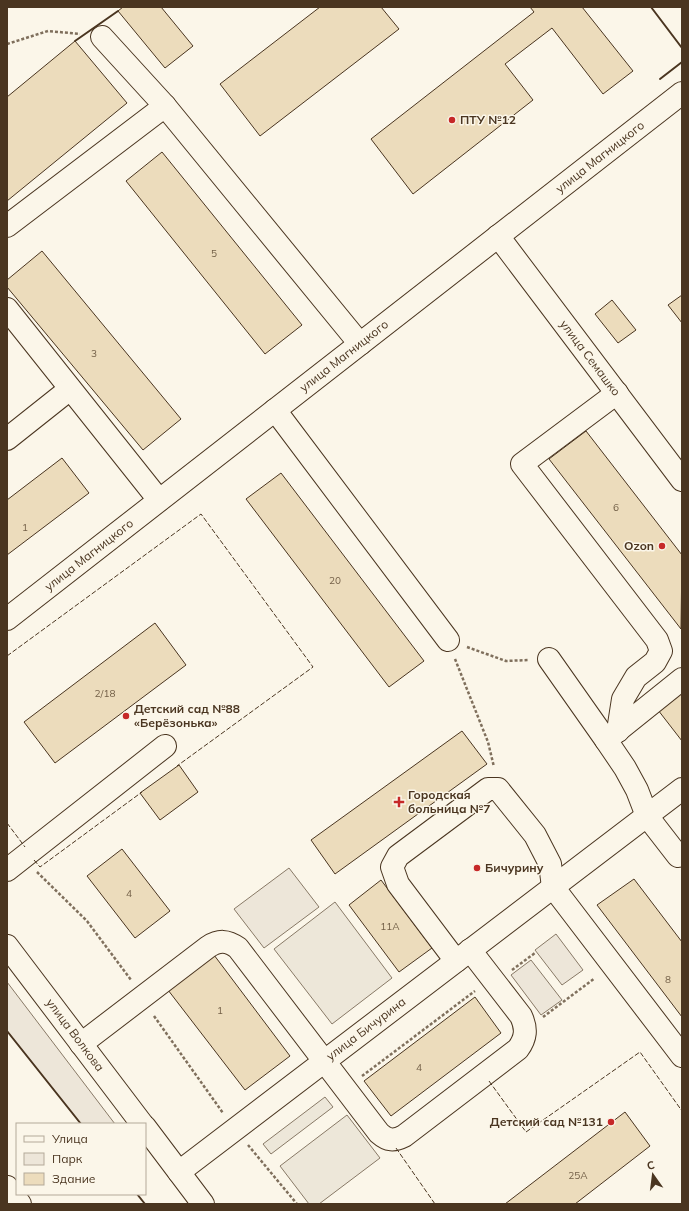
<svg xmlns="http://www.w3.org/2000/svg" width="689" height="1211" font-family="Mulish,sans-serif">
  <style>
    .green { fill: #ede6d9; stroke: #887966 }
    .parking { fill: #ede7d9; stroke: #887966 }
    .building { fill: #ecdcbc; stroke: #4a3520 }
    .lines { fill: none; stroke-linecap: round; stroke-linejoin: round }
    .minor-casing { stroke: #4a3520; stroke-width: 24 }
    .path { stroke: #7f6f5c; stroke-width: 2.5; stroke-dasharray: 3 2; stroke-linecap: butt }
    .minor { stroke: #fbf6e9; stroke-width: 22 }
    .fence { stroke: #4a3520; stroke-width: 1; stroke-dasharray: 5 2; stroke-linecap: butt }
    .wall { stroke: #4a3520; stroke-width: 2 }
    .poi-dot { fill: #c62828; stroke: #fbf6e9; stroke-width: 1.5 }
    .labels { text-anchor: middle; stroke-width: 3; stroke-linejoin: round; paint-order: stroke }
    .number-label { font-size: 10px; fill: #725f47 }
    .poi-label { font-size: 12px; font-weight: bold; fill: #4a3520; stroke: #fbf6e9; text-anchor: start }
    .street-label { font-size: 12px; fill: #4a3520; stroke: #fbf6e9 }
  </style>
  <rect width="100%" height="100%" fill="#fbf6e9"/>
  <g class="green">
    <path d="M289 868 319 907 264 948 234 909Z"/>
    <path d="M556 934 583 970 562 985 535 950Z"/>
    <path d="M531 960 562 1000 541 1015 511 975Z"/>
    <path d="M7 982 115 1124H81L7 1031Z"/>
  </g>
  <g class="parking">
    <path d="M335 902 392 978 332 1024 274 949Z"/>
    <path d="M325 1097 333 1107 271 1154 263 1144Z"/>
    <path d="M347 1115 380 1158 319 1204H309L280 1166Z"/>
  </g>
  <g class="building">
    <path d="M123 7H161L193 46 165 68 118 11Z"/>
    <path d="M320 7H381L399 29 260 136 220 84Z"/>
    <path d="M530 7H582L633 71 603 94 552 28 505 64 533 100 413 194 371 139 534 12Z"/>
    <path d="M75 41 127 103 7 201V97Z"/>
    <path d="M162 152 302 325 265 354 126 181Z"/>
    <path d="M42 251 181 419 143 450 7 287V280Z"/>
    <path d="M682 295V323L668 305Z"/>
    <path d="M612 300 636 330 618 343 595 314Z"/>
    <path d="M586 431 682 555 681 629 549 459Z"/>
    <path d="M62 458 89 493 7 555V500Z"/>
    <path d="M281 473 424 661 389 687 246 499Z"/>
    <path d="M155 623 186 665 55 763 24 722Z"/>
    <path d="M682 691V741L658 710Z"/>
    <path d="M462 731 487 764 335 874 311 840Z"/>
    <path d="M179 765 198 792 160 820 140 793Z"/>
    <path d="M122 849 170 911 135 938 87 876Z"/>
    <path d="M634 879 682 942V1017L597 905Z"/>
    <path d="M381 880 432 948 399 972 349 905Z"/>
    <path d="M214 955 290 1056 245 1090 168 990Z"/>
    <path d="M475 997 501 1033 391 1116 364 1081Z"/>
    <path d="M625 1112 650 1146 575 1204H505Z"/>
  </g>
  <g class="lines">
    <defs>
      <g id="minor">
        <path d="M102 37 165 106 360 344"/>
        <path d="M7 226 165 106"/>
        <path d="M498 236 682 480"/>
        <path d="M7 309 159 500"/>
        <path d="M617 393 522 464 657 640 661 651 655 662 636 677 623 699 618 731"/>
        <path d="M275 410 448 640"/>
        <path d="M7 439 70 389"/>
        <path d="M7 619 682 93"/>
        <path d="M549 659 606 740"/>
        <path d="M678 856 647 816 637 790 625 768 606 740 682 679"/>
        <path d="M7 870 165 746"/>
        <path d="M7 946 142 1124"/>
        <path d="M456 961 398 884 392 867 398 856 488 789H498L535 835 550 864 553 887 682 1056"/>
        <path d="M81 1044 208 947C219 940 227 940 238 948L379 1133C388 1141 394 1141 404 1136L518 1049C526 1038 527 1029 521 1016L470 950"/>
        <path d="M145 1127 203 1204"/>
        <path d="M179 1172 682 789"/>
        <path d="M7 1187 20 1204"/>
      </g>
    </defs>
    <use href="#minor" class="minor-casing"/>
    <g class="path">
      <path d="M7 44 48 31 80 34"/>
      <path d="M467 647 506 661 528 660"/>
      <path d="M455 659 488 742 494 767"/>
      <path d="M37 872 87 921 131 980"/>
      <path d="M512 970 535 953"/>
      <path d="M154 1016 223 1113"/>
      <path d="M543 1017 595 978"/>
      <path d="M362 1076 475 991"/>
      <path d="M248 1145 297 1204"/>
    </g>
    <use href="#minor" class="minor"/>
    <g class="fence">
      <path d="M7 656 201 514 313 667 177 766"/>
      <path d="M7 823 25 847"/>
      <path d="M34 860 40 867 142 792"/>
      <path d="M489 1081 526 1132 640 1052 682 1111"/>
      <path d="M396 1148 435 1204"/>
    </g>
    <g class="wall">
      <path d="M651 7 682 48"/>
      <path d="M75 41 118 11"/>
      <path d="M660 79 682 62"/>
      <path d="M7 1031 81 1124"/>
      <path d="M137 1194 145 1204"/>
    </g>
  </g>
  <g class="poi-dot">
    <circle cx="452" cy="120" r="4"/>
    <circle cx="662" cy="546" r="4"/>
    <circle cx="126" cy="716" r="4"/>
    <path d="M397 796h4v4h4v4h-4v4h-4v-4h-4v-4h4z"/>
    <circle cx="477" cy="868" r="4"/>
    <circle cx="611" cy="1122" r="4"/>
  </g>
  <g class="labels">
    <g class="number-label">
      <text x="214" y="257">5</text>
      <text x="94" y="357">3</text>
      <text x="616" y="511">6</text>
      <text x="25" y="531">1</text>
      <text x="335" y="584">20</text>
      <text x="105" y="697">2/18</text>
      <text x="129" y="897">4</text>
      <text x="390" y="930">11А</text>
      <text x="668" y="983">8</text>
      <text x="220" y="1014">1</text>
      <text x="419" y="1071">4</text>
      <text x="578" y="1179">25А</text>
    </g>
    <g class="poi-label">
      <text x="460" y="124">ПТУ №12</text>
      <text x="654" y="550" text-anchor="end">Ozon</text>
      <text x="134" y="713">Детский сад №88<tspan x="134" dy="14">«Берёзонька»</tspan></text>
      <text x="408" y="799">Городская<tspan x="408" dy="14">больница №7</tspan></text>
      <text x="485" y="872">Бичурину</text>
      <text x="603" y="1126" text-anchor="end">Детский сад №131</text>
    </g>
    <g class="street-label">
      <text transform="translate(600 157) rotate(-38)" y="4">улица Магницкого</text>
      <text transform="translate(344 356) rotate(-38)" y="4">улица Магницкого</text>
      <text transform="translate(590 358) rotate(53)" y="4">улица Семашко</text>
      <text transform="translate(89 555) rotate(-38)" y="4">улица Магницкого</text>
      <text transform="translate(366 1029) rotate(-37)" y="4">улица Бичурина</text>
      <text transform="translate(75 1035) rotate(53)" y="4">улица Волкова</text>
    </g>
  </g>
  <rect width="689" height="1211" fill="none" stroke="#4a3520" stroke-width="16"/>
  <rect x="16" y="1123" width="130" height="72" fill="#fbf6e9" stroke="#b4a999"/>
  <rect x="24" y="1136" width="20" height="6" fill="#fbf6e9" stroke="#b4a999"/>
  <text x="52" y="1143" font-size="12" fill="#4a3520">Улица</text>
  <rect x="24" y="1153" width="20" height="12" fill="#ede6d9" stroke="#b4a999"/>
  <text x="52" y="1163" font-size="12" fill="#4a3520">Парк</text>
  <rect x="24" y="1173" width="20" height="12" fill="#ecdcbc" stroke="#b4a999"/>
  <text x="52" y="1183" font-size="12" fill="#4a3520">Здание</text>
  <g transform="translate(653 1175) rotate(346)" stroke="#fbf6e9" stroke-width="3" paint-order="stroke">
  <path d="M0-3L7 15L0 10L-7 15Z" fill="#4a3520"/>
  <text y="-6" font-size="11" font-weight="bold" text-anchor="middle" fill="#4a3520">С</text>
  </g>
</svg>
